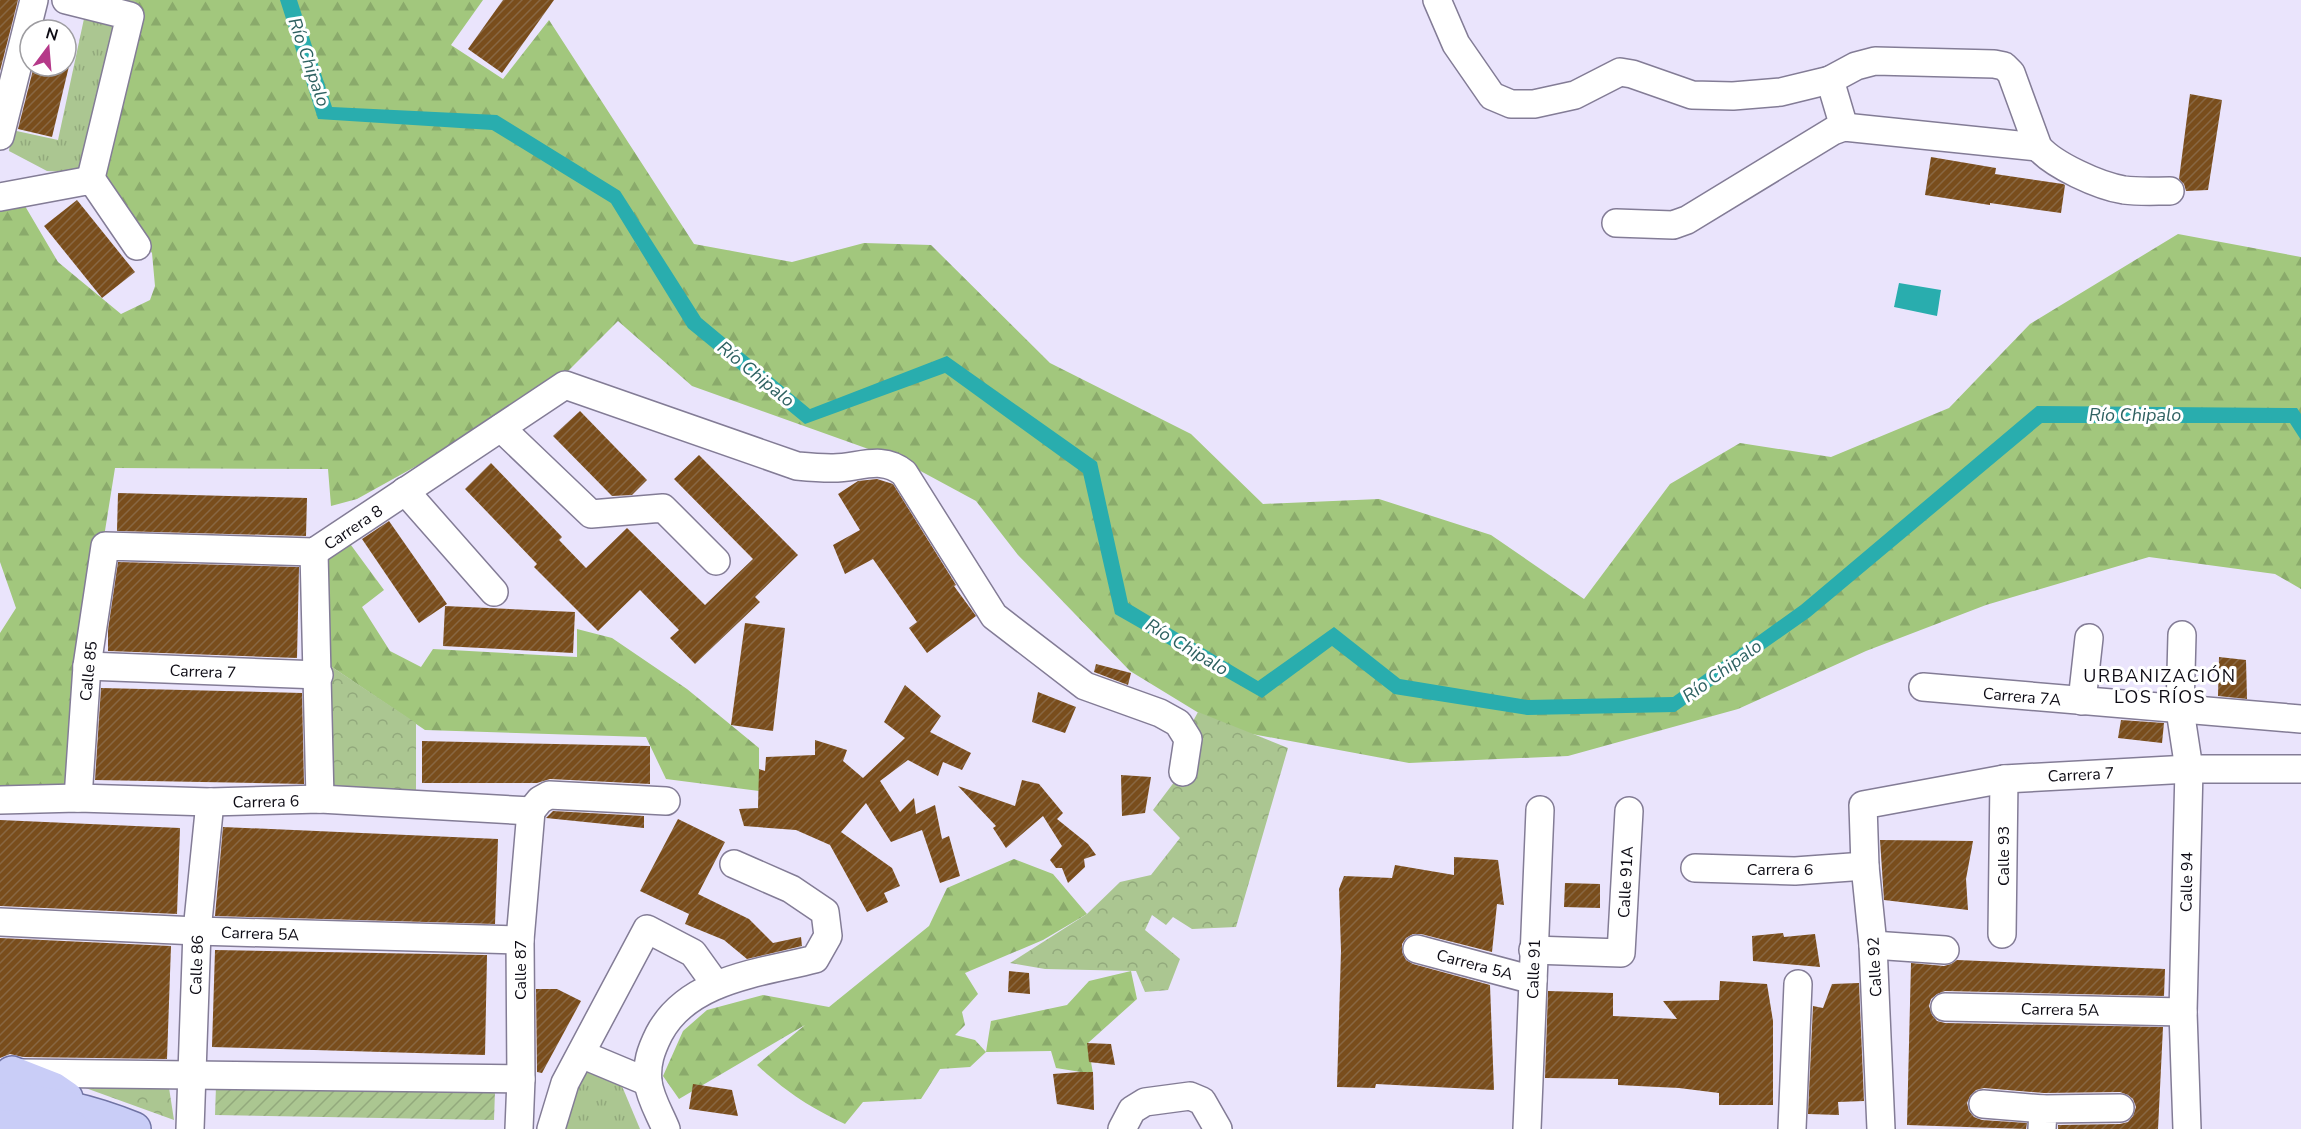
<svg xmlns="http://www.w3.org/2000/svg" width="2301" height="1129" font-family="'Nunito Sans',sans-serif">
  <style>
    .grass { fill: url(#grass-tufts) }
    .forest { fill: url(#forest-firs) }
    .park { fill: url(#park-crowns) }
    .garden { fill: url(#garden-furrows) }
    .water { fill: #29adae }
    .building { fill: url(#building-hatch) }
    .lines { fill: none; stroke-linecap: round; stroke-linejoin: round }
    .minor-casing { stroke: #837c96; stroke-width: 30 }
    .major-casing { stroke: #7073a4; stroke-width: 36 }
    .minor { stroke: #fff; stroke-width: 27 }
    .major { stroke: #c9cdf7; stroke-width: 33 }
    .labels { text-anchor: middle; stroke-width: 6; stroke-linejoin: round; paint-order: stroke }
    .street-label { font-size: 16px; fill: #0d0b14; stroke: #fff }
    .water-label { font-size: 18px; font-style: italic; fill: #2e6161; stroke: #fff }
    .neighbourhood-label { font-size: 18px; letter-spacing: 1.5px; fill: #0d0b14; stroke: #fff }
  </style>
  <defs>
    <pattern id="grass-tufts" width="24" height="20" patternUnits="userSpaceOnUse" patternTransform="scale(1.5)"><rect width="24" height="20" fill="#abc691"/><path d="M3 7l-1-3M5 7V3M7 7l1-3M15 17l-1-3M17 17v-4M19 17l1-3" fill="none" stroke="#92a97c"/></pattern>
    <pattern id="forest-firs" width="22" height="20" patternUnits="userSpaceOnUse" patternTransform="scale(1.5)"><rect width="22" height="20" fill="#a2c77d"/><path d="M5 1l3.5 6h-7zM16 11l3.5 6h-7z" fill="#8aaa6b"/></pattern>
    <pattern id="park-crowns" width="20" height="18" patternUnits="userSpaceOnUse" patternTransform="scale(1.5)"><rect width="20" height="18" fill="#abc691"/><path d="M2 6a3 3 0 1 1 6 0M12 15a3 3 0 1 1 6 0" fill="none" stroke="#92a97c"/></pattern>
    <pattern id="garden-furrows" width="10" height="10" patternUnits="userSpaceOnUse" patternTransform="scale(1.5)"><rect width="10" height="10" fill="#abc691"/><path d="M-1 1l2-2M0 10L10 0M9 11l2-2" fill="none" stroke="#92a97c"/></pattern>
    <pattern id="building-hatch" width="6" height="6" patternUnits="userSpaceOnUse" patternTransform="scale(1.5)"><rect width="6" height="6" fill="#794d1c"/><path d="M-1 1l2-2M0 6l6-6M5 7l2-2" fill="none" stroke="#886743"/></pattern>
  </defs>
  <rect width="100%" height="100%" fill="#eae4fc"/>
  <g class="grass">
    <path d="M88 0H135L137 31 104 174 47 171 9 151 12 130 58 140Z"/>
    <path d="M589 1070 619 1079 640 1129H545Z"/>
  </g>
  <g class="forest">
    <path d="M135 0H483L451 45 503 79 549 20 694 244 792 262 864 243 931 245 1050 363 1191 434 1263 504 1379 499 1491 535 1584 599 1670 484 1740 443 1831 457 1949 408 2030 324 2178 234 2301 257V589L2275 574 2149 557 1986 605 1866 651 1738 709 1568 756 1409 763 1225 729 1130 671 1018 555 976 501 902 461 692 386 618 321 544 395 357 499 331 506 328 469 115 468 64 788 0 787V633L16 608 0 562V211L25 206 58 262 121 314 150 300 155 286 152 253 104 197 106 115 137 31Z"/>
    <path d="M345 537 384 590 362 607 390 651 421 667 433 649 577 657V629L612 638 687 689 759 748V791L666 779 646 737 425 730 323 661 321 552Z"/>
    <path d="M1014 859 1053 874 1087 914 1043 940 965 973 978 994 962 1012 965 1025 955 1035 975 1040 986 1052 991 1021 1067 1005 1089 981 1131 971 1137 999 1088 1043 1093 1074 1056 1068 1051 1051 986 1052 970 1067 940 1069 921 1099 863 1102 845 1124C809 1107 786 1092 757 1065L805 1025 679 1099 663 1076 683 1031 707 1010 763 995 829 1007 929 926 947 888Z"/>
  </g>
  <g class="park">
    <path d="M323 661 416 723V794L327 787Z"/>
    <path d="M1198 712 1288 748 1236 927 1192 929 1173 917 1166 925 1152 915 1145 930 1180 959 1168 990 1145 992 1136 971 1045 969 1010 963 1087 914 1120 882 1151 875 1180 838 1153 810 1178 777 1184 738Z"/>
    <path d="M69 1082 169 1088 174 1120Z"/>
  </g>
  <path class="garden" d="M216 1086 495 1091 494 1120 215 1115Z"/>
  <g class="water">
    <path d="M280 0H297L332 107 497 115 620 191 701 318 810 409 947 356 1097 462 1128 603 1258 681 1334 627 1400 679 1528 700 1673 697 1801 605 2037 406 2297 408 2301 414V440L2290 423H2042L1810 617 1675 712 1527 715 1394 694 1332 646 1262 698 1115 614 1083 473 945 373 805 424 688 328 611 203 492 130 318 119Z"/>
    <path d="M1899 283 1941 290 1937 316 1894 307Z"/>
  </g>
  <g class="building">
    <path d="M0 0H18L0 71Z"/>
    <path d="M503 0H554L502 73 468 49Z"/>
    <path d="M34 66H69L52 137 18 129Z"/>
    <path d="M2190 94 2222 100 2208 190 2186 191 2184 184 2179 179Z"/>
    <path d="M1931 157 1996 168 1995 174 2063 184 2065 185 2061 213 1990 203V205L1925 195Z"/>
    <path d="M77 200 135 272 102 298 44 226Z"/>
    <path d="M580 411 647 480 632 495 612 496 553 436Z"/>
    <path d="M699 455 798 555 755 597 760 602 695 664 670 638 679 630 640 590 598 631 534 567 537 564 465 489 491 463 562 537 559 540 586 568 627 528 705 605 753 559 674 479Z"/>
    <path d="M877 479 893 484 956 585 954 586 976 616 927 653 909 628 917 622 873 559 845 574 833 545 860 530 838 494 858 481Z"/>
    <path d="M118 493 307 498 306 536 117 531Z"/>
    <path d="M389 521 447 604 419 623 362 539Z"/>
    <path d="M118 562 299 567 297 658 108 651V630Z"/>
    <path d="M445 606 575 612 573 653 443 646Z"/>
    <path d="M745 623 785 628 773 731 731 725Z"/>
    <path d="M2219 657 2246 660 2247 699 2218 696Z"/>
    <path d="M1096 664 1131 673 1128 685 1094 672Z"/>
    <path d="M905 685 941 716 930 732 971 753 962 770 943 762 938 776 908 760 880 781 900 812 914 798 916 814 935 805 942 839 949 836 960 876 940 883 922 830 891 842 866 803 841 832 892 868 900 886 884 893 888 902 867 912 830 845 796 830 744 826 739 809 758 808 759 769 765 771 766 757 815 755V740L847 750 843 761 863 778 905 738 884 722Z"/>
    <path d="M101 688 302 693 304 784 95 780Z"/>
    <path d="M1038 692 1076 707 1065 733 1032 722Z"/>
    <path d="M2121 720 2164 723 2162 743 2118 738Z"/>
    <path d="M422 741 650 746V784L550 779 537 783H422Z"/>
    <path d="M1121 775 1151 777 1145 813 1122 816Z"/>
    <path d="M1022 780 1039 784 1063 813 1057 819 1088 844 1096 855 1084 859 1085 867 1068 883 1062 868H1056L1050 860 1062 846 1043 816 1006 848 993 828 996 826 958 786 1015 806Z"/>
    <path d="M553 811 644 816V828L546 818Z"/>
    <path d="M678 819 725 842 698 894 749 919 773 943 801 937 802 946 747 959 724 940 685 924 689 914 640 891Z"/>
    <path d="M0 820 180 828 177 914 0 906Z"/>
    <path d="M223 827 498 839 495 924 215 916Z"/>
    <path d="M1880 840 1973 841 1966 879 1968 910 1884 900Z"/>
    <path d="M1454 857 1498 860 1504 905 1497 904 1492 952 1421 934H1413L1406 938 1402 944V952L1406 960 1413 964 1490 985 1494 1090 1376 1084 1375 1088 1337 1087 1341 951 1339 889 1344 876 1392 878 1395 865 1454 875Z"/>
    <path d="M1565 883 1600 884V908L1564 907Z"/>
    <path d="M1783 933 1784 937 1815 934 1820 967 1753 961 1752 936Z"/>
    <path d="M0 938 171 946 167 1059 23 1057 10 1054 0 1058Z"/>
    <path d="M215 950 487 955 485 1055 212 1047Z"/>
    <path d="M1957 960 2165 969 2164 996 1945 991 1937 994 1931 999 1929 1006 1932 1015 1937 1021 1945 1023 2163 1027 2158 1129H2058V1125L2120 1124 2128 1122 2133 1116 2136 1107 2133 1099 2128 1095 2120 1092 2044 1093 1984 1088 1976 1090 1970 1096 1967 1103 1969 1111 1974 1117 1982 1120 2027 1123 2026 1129 1907 1125 1911 963 1944 966 1951 964Z"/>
    <path d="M1009 971 1029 973 1030 994 1008 992Z"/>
    <path d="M1720 981 1767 984 1773 1021V1105H1719V1093L1679 1088 1618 1085V1079L1545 1078 1548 991 1613 993V1016L1677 1019 1663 1001 1719 1000Z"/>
    <path d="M1859 983 1864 1101 1838 1102 1839 1115 1808 1114 1813 1006 1823 1008 1832 984Z"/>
    <path d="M536 989H557L581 1001 542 1073 537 1072Z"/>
    <path d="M1087 1043 1111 1044 1115 1065 1089 1062Z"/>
    <path d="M1079 1072H1093L1094 1110 1057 1104 1053 1074Z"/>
    <path d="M693 1084 732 1090 738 1116 689 1109Z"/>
  </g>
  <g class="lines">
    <defs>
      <g id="minor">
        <path d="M66 0 130 16 90 182"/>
        <path d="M1437 0 1456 44 1492 96 1511 104H1534L1575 95 1620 72 1632 74 1692 95 1733 96 1781 92 1830 80 1856 66 1875 61 1994 64 2004 66 2011 73 2038 147C2053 165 2099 186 2124 190 2139 192 2155 191 2170 191"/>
        <path d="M1830 80 1844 127"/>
        <path d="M0 136 34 0"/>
        <path d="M0 197 86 181 94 183 137 246"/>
        <path d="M1616 223 1673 225 1687 220 1833 131 1844 127 2038 147"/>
        <path d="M501 428 591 514 663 508 716 561"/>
        <path d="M405 491 494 592"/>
        <path d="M314 552 320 799"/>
        <path d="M2182 635 2180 710 2189 769 2183 1012 2187 1129"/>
        <path d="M87 666 319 675"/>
        <path d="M1923 687 2301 719"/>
        <path d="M2082 701 2089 638"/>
        <path d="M78 798 87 666 105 546 314 552 565 385 797 466C808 467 820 468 831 468 857 469 881 454 904 473L994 616 1085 686 1160 713 1178 723 1188 739 1183 772"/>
        <path d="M0 800 78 798 210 802 320 799 531 811"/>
        <path d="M531 811 540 800 549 795 666 801"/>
        <path d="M1695 868 1795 871 1865 866"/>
        <path d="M0 922 197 931 520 940"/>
        <path d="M2002 934 2004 779"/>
        <path d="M1873 945 1945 950"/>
        <path d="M1417 949 1533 980"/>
        <path d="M1533 950 1621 953 1629 811"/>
        <path d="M1945 1007 2183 1012"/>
        <path d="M581 1054 648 1082"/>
        <path d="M21 1073 521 1079"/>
        <path d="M1983 1104 2043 1109"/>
        <path d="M190 1129 197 931 210 802"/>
        <path d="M519 1129 521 1079 520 940 531 811"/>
        <path d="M551 1129 565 1083 647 929 693 953 716 985"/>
        <path d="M666 1129C660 1114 650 1098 648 1082 646 1064 651 1050 659 1034 688 979 760 973 815 959L828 936 825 912 791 889 734 864"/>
        <path d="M1122 1129 1132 1110 1145 1102 1190 1096 1202 1101 1218 1129"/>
        <path d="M1527 1129 1540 810"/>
        <path d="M1792 1129 1798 984"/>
        <path d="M1881 1129 1873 945 1865 866 1863 805 2004 779 2189 769H2301"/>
        <path d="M2042 1129 2043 1109 2120 1108"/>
      </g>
      <g id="major">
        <path d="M12 1073 53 1089 66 1098"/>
        <path d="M0 1100C47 1101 90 1111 134 1129"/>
        <path d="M0 1127 73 1129"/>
      </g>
    </defs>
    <use href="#minor" class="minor-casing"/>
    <use href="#major" class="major-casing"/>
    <use href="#minor" class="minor"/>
    <use href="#major" class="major"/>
  </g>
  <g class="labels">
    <g class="street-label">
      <text transform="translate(353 527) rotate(-34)" y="6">Carrera 8</text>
      <text transform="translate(88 671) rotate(-84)" y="6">Calle 85</text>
      <text transform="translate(203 671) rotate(2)" y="6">Carrera 7</text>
      <text transform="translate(2022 696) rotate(5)" y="6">Carrera 7A</text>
      <text transform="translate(2081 774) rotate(-3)" y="6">Carrera 7</text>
      <text transform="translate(266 801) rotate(-1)" y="6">Carrera 6</text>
      <text transform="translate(2003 856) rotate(-90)" y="6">Calle 93</text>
      <text x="1780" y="875">Carrera 6</text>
      <text transform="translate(1625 882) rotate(-87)" y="6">Calle 91A</text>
      <text transform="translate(2186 882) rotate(-89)" y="6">Calle 94</text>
      <text transform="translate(260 933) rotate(2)" y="6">Carrera 5A</text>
      <text transform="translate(1475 964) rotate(15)" y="6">Carrera 5A</text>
      <text transform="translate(196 965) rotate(-88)" y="6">Calle 86</text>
      <text transform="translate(1874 967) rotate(-93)" y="6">Calle 92</text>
      <text transform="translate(1533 969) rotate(-88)" y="6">Calle 91</text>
      <text transform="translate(520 970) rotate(-90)" y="6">Calle 87</text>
      <text transform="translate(2060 1009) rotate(1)" y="6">Carrera 5A</text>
    </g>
    <g class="water-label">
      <text transform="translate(309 62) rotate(71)" y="6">Río Chipalo</text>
      <text transform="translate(756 374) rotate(39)" y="6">Río Chipalo</text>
      <text x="2135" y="421">Río Chipalo</text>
      <text transform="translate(1187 647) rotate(31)" y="6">Río Chipalo</text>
      <text transform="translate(1722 671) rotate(-36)" y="6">Río Chipalo</text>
    </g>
    <g class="neighbourhood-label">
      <text x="2160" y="682">URBANIZACIÓN<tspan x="2160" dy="21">LOS RÍOS</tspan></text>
    </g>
  </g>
  <g transform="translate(48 48) rotate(16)"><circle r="28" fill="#ffffff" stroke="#9e9da1" stroke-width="1.5"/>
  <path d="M0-4.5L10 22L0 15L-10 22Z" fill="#b53989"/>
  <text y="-9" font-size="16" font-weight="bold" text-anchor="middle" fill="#0d0b14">N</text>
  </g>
</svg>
